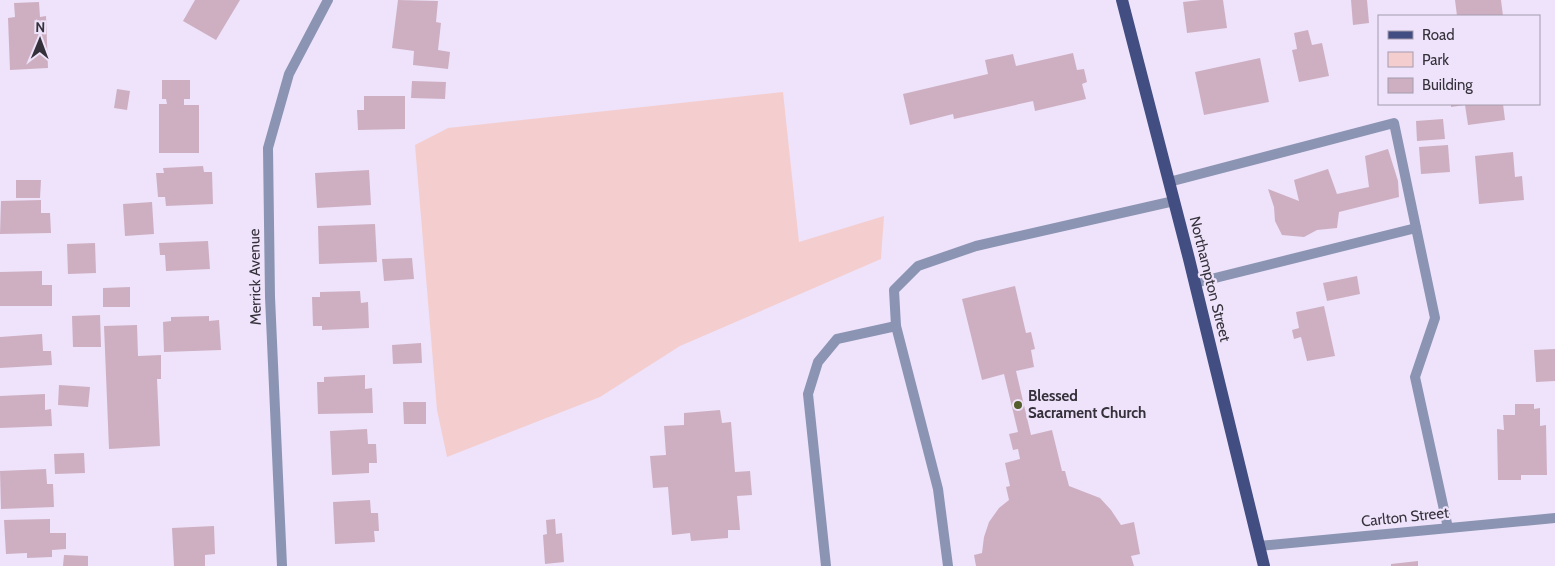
<svg xmlns="http://www.w3.org/2000/svg" width="1555" height="566" font-family="Cabin,sans-serif">
  <style>
    .green { fill: #f4cecf }
    .building { fill: #ceafc2 }
    .lines { fill: none; stroke-linecap: round; stroke-linejoin: round }
    .service { stroke: #8c94b3; stroke-width: 10 }
    .minor { stroke: #8c94b3; stroke-width: 10 }
    .primary { stroke: #424d82; stroke-width: 12 }
    .poi-dot { fill: #545d2c; stroke: #eee3fa; stroke-width: 2 }
    .labels { text-anchor: middle; stroke-width: 4.5; stroke-linejoin: round; paint-order: stroke }
    .street-label { font-size: 15px; fill: #35313a; stroke: #eee3fa }
    .poi-label { font-size: 15px; font-weight: bold; fill: #35313a; stroke: #eee3fa; text-anchor: start }
  </style>
  <rect width="100%" height="100%" fill="#eee3fa"/>
  <path class="green" d="M783 92 799 242 884 216 881 259 680 346 600 397 447 457 437 410 415 145 448 128Z"/>
  <g class="building">
    <path d="M195 0H240L216 40 183 21Z"/>
    <path d="M398 0 438 1 436 22 441 23 438 50 450 52 448 69 413 65 414 51 392 48Z"/>
    <path d="M1201 0H1223L1227 28 1187 33 1183 2Z"/>
    <path d="M1351 0H1367L1369 23 1353 25Z"/>
    <path d="M1455 0H1501L1503 16H1457Z"/>
    <path d="M39 2 40 17 46 16 48 68 10 70 8 18 15 17 14 3Z"/>
    <path d="M1308 30 1312 45 1322 43 1329 76 1299 82 1292 50 1297 49 1294 33Z"/>
    <path d="M1073 53 1077 70 1084 69 1087 82 1082 84 1086 99 1035 111 1033 101 954 119 953 114 910 125 903 94 988 74 985 60 1013 54 1016 66Z"/>
    <path d="M1260 58 1269 102 1204 115 1195 72Z"/>
    <path d="M162 80H190V99H184V105H199V153H159V104H167L166 99H162Z"/>
    <path d="M412 81 446 82 445 99 411 98Z"/>
    <path d="M117 89 130 91 127 110 114 108Z"/>
    <path d="M364 96H405V129L358 130 357 110H364Z"/>
    <path d="M1451 104H1503L1505 120 1468 125 1465 105 1451 107Z"/>
    <path d="M1443 119 1445 139 1417 141 1416 121Z"/>
    <path d="M1448 145 1450 172 1421 174 1419 147Z"/>
    <path d="M1388 149 1398 181 1399 197 1339 212 1337 228 1317 230 1304 237 1282 235 1275 221 1274 207 1268 189 1299 201 1294 180 1328 169 1337 194 1369 187 1365 156Z"/>
    <path d="M1513 152 1515 177 1522 176 1524 200 1479 204 1475 156Z"/>
    <path d="M203 166 204 172H212L213 204 166 206 165 197H158L156 173H164L163 168Z"/>
    <path d="M369 170 371 205 317 208 315 173Z"/>
    <path d="M16 180H41L40 198H16Z"/>
    <path d="M41 200V213H50L51 233 0 234 1 201Z"/>
    <path d="M152 202 154 234 125 236 123 204Z"/>
    <path d="M375 224 377 262 319 264 318 226Z"/>
    <path d="M208 241 210 269 166 271 165 255H160L159 243Z"/>
    <path d="M95 243 96 273 68 274 67 244Z"/>
    <path d="M412 258 414 279 384 281 382 259Z"/>
    <path d="M42 271V285H52V306H0V272Z"/>
    <path d="M1357 276 1360 294 1327 301 1323 283Z"/>
    <path d="M1015 286 1026 333 1031 332 1035 349 1031 350 1034 367 1016 371 1031 435 1052 430 1062 471H1065L1069 486 1100 498 1111 510 1121 525 1134 522 1140 554 1131 556 1134 566H976L974 555 982 553 984 537 989 522 999 508 1009 500 1006 487 1010 486 1005 463 1020 459 1018 449 1013 450 1009 434 1018 432 1004 374 982 380 962 299Z"/>
    <path d="M130 287V307H103V288Z"/>
    <path d="M360 291 361 303 368 302 369 328 322 330V326H313L312 297H320V292Z"/>
    <path d="M1324 306 1335 356 1307 361 1301 337 1294 339 1292 330 1299 328 1296 312Z"/>
    <path d="M100 315 101 347H73L72 316Z"/>
    <path d="M209 316V321L219 320 221 350 164 352 163 322 171 321V317Z"/>
    <path d="M137 325 138 356 161 355V379H157L160 446 109 449 104 326Z"/>
    <path d="M42 334 43 351H51L52 365 0 368V337Z"/>
    <path d="M421 343 422 363 393 364 392 345Z"/>
    <path d="M1555 349V381L1536 382 1534 350Z"/>
    <path d="M365 375V389L372 388 373 413 318 414 317 382H324V377Z"/>
    <path d="M59 385 90 387 88 407 58 405Z"/>
    <path d="M45 394V410L51 409 52 426 0 428V396Z"/>
    <path d="M403 402H426V424H404Z"/>
    <path d="M1515 404H1534V409L1540 408V426L1546 425 1547 475H1521V480H1498L1497 429 1504 430 1503 415H1515Z"/>
    <path d="M720 410 722 423 731 422 735 472 750 471 752 495 737 496 740 530H728V538L691 541 690 533 672 535 668 487 653 488 650 456 666 455 664 426 684 425V413Z"/>
    <path d="M367 429 368 444H376L377 463H369V473L332 475 330 431Z"/>
    <path d="M84 453 85 473 55 474 54 454Z"/>
    <path d="M46 469 47 484H53L54 507 1 509 0 471Z"/>
    <path d="M370 500 371 513H378L379 531H374L375 542 335 544 333 502Z"/>
    <path d="M50 519V533H66V549L52 550V557L27 558V553L6 554 4 520Z"/>
    <path d="M555 519 556 534 562 533 564 562 545 564 543 535 547 534 546 520Z"/>
    <path d="M214 526 215 554 205 555V566H174L172 528Z"/>
    <path d="M64 555 88 556V566H63Z"/>
    <path d="M1418 561V566H1391V564Z"/>
  </g>
  <g class="lines">
    <g class="service">
      <path d="M1169 182 1394 123 1435 318 1415 377 1448 528"/>
      <path d="M1195 283 1416 228"/>
      <path d="M826 566 808 394 818 362 837 339 896 326"/>
      <path d="M948 566 938 489 896 326 894 290 918 266 976 246 1174 201"/>
    </g>
    <g class="minor">
      <path d="M1259 546 1555 518"/>
      <path d="M282 566 270 297 268 148 289 74 328 0"/>
    </g>
    <path class="primary" d="M1122 0 1189 259 1264 566"/>
  </g>
  <circle class="poi-dot" cx="1018" cy="405" r="5"/>
  <g class="labels">
    <g class="street-label">
      <text transform="translate(255 277) rotate(-91)" y="5">Merrick Avenue</text>
      <text transform="translate(1210 279) rotate(76)" y="5">Northampton Street</text>
      <text transform="translate(1405 517) rotate(-6)" y="5">Carlton Street</text>
    </g>
    <g class="poi-label">
      <text x="1028" y="401">Blessed<tspan x="1028" dy="17">Sacrament Church</tspan></text>
    </g>
  </g>
  <rect x="1378" y="15" width="162" height="90" fill="#eee3fa" stroke="#a49cad"/>
  <rect x="1388" y="31" width="25" height="8" fill="#424d82" stroke="#a49cad"/>
  <text x="1422" y="40" font-size="15" fill="#35313a">Road</text>
  <rect x="1388" y="52" width="25" height="15" fill="#f4cecf" stroke="#a49cad"/>
  <text x="1422" y="65" font-size="15" fill="#35313a">Park</text>
  <rect x="1388" y="78" width="25" height="15" fill="#ceafc2" stroke="#a49cad"/>
  <text x="1422" y="90" font-size="15" fill="#35313a">Building</text>
  <g transform="translate(40 40) rotate(1)" stroke="#eee3fa" stroke-width="4" paint-order="stroke">
  <path d="M0-4L9 19L0 12L-9 19Z" fill="#35313a"/>
  <text y="-8" font-size="14" font-weight="bold" text-anchor="middle" fill="#35313a">N</text>
  </g>
</svg>
